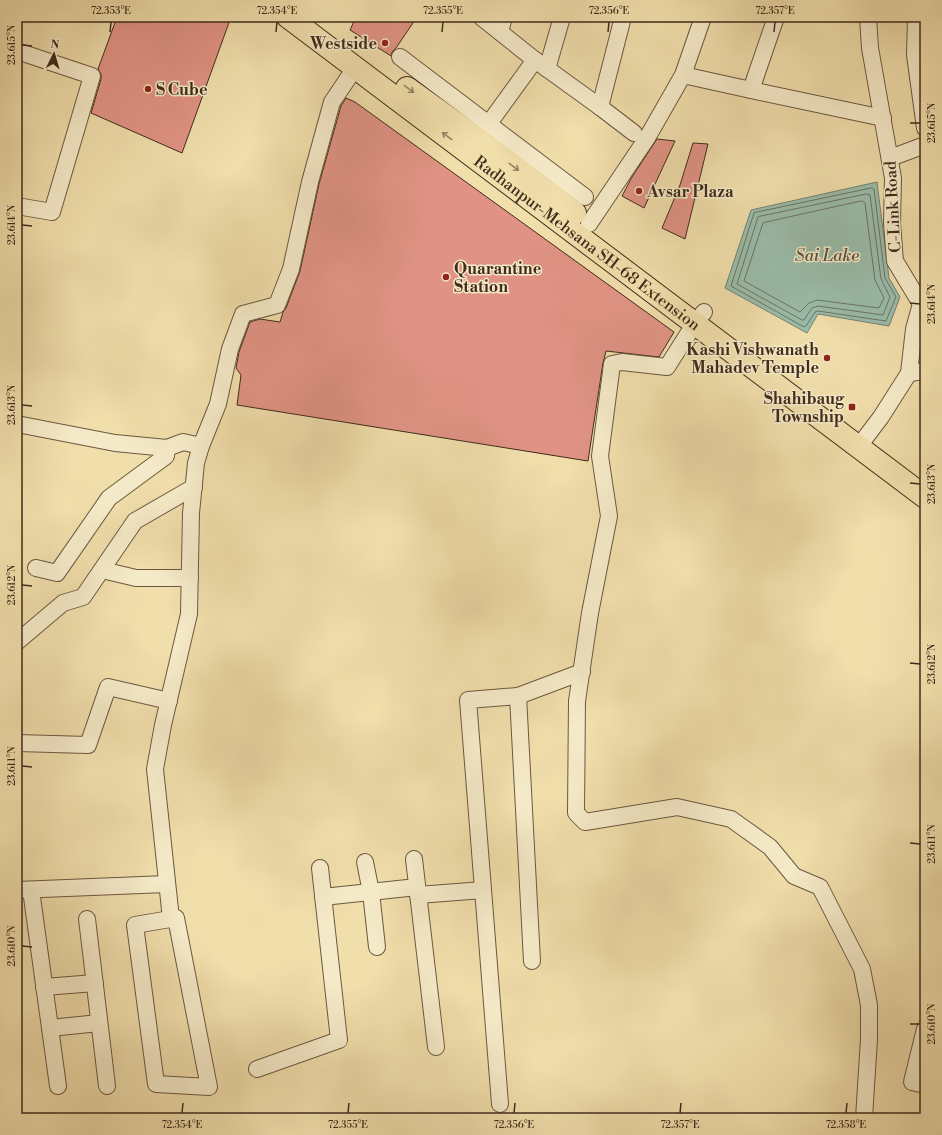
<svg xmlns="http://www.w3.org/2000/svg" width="942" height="1135" font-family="'Libre Bodoni',serif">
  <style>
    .water { fill: #9abcaa; stroke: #768271 }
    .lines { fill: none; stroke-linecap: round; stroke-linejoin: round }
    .shore { stroke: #6d7463; stroke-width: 1 }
    .building { fill: #e09384; stroke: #402b1c }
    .minor-casing { stroke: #6c5840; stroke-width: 18 }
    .highway-casing { stroke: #402b1c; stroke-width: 24 }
    .minor { stroke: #f5eac8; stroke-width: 16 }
    .highway { stroke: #f0deab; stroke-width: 22 }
    .oneway { stroke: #988464 }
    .ticks { fill: none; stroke: #402b1c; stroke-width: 1.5 }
    .poi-dot { fill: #8f2418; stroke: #f5eac8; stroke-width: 1.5 }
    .labels { text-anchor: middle; stroke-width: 3; stroke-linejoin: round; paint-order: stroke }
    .poi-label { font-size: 16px; font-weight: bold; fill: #402b1c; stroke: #f5eac8; text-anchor: end }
    .street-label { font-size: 16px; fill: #402b1c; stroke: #f5eac8 }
    .water-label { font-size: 17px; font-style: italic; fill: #564f40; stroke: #f5eac8 }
    .neatline { fill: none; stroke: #402b1c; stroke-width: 1.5 }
    .ticks-label { font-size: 10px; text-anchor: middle; fill: #402b1c }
  </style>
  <rect width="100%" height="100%" fill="#f0deab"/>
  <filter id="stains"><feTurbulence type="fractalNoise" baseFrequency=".005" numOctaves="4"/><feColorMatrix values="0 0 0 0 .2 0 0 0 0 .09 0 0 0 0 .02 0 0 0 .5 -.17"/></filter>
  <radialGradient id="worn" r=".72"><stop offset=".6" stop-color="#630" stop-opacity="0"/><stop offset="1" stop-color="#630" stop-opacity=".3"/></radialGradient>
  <path class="water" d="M877 182 889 278 900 297 889 326 818 314 807 333 725 288 751 210Z"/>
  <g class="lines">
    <g class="shore">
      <path d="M872 188 874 189 885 278 896 297 886 321 818 311 815 312 806 326 804 327 731 286 754 213Z"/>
      <path d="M867 194 870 195 881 279 890 297 883 315 818 306 812 308 804 320H802L737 284 758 217Z"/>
      <path d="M862 201 865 203 875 280 884 298 879 308 817 300 809 303 800 312 744 281 763 223Z"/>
    </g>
  </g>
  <g class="building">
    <path d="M117 17H231L182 153 91 113 101 79V74L98 69Z"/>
    <path d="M356 17H417L396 48 392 52 391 56 350 30Z"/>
    <path d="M346 98 355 102 674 332 659 357 606 351 603 363 588 461 237 405 241 375 236 368 239 352 250 322 260 319 280 322 283 312 286 308 300 271 319 184 341 106Z"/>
    <path d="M657 139 675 141 644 208 622 196 632 177Z"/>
    <path d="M693 143 708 144 685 239 662 228 680 185Z"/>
  </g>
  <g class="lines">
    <defs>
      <g id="minor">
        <path d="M481 17 535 60 482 133"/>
        <path d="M916 17 915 55 925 128"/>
        <path d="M500 32 504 17"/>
        <path d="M17 51 92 76 52 212 17 206"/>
        <path d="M400 57 585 197"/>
        <path d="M535 60 600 107 623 17"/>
        <path d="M547 69 562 17"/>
        <path d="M683 75 703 17"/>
        <path d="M751 90 883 118"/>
        <path d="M600 107 634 133"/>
        <path d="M890 158 925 145"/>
        <path d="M589 224 647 138 683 75 751 90 776 17"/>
        <path d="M704 312 695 323 667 367 622 362 612 364 600 456 609 516 590 613 577 701 576 813 585 822 677 807 731 819 770 847 794 876 820 887 862 969 869 1005V1039L864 1118"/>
        <path d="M909 373 925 371"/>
        <path d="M17 424 115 443 167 448 183 442 201 446"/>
        <path d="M859 446 881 417 909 373 914 329 921 304 895 261 892 223 893 178 870 48 868 17"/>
        <path d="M36 568 57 573 109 498 166 456 167 448"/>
        <path d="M102 570 136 578H190"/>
        <path d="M17 642 63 603 83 597 135 521 194 487"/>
        <path d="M518 696 582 672"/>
        <path d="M17 743 88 745 108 687 169 701"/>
        <path d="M414 859 436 1047"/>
        <path d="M365 862 371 892 377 947"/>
        <path d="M17 890 167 884"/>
        <path d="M31 890 58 1086"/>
        <path d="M418 895 483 890"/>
        <path d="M323 897 417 887"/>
        <path d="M176 918 209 1087 156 1084 135 925Z"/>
        <path d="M87 919 107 1086"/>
        <path d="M171 919 155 769 163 725 189 614 191 513 196 463 201 446 218 404 230 349 243 314 277 305 291 269 310 182 332 102 355 68"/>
        <path d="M44 987 95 983"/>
        <path d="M50 1028 99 1023"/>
        <path d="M925 1029 912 1082 925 1085"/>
        <path d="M257 1069 339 1040 320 868"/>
        <path d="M500 1104 468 700 518 696 532 961"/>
      </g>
      <g id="highway">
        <path id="s1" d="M288 17 925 497"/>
        <path d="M407 88 478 139 575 213"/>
      </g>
    </defs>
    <use href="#minor" class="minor-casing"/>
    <use href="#highway" class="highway-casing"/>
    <use href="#minor" class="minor"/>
    <use href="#highway" class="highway"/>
  </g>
  <defs><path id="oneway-shaft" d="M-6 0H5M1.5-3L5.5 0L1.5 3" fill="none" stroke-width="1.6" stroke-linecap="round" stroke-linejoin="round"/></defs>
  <g class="oneway">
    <use href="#oneway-shaft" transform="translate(409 89) rotate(36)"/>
    <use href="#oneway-shaft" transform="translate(447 136) rotate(-143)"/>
    <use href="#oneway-shaft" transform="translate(514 167) rotate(37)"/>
  </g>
  <path class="ticks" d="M110 32 111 22M276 32 277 22M442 32 443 22M608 32 609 22M774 32 775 22M22 45 32 46M910 123H920M22 225 32 226M910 303 920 304M22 405 32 406M910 483 920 484M22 585 32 586M910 663 920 664M22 766 32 767M910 843 920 844M22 946 32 947M910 1024H920M182 1113 183 1103M348 1113 349 1103M514 1113 515 1103M680 1113 681 1103M846 1113 847 1103"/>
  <g class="poi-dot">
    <circle cx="385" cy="43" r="4"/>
    <circle cx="148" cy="89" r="4"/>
    <circle cx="639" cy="191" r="4"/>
    <circle cx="446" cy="277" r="4"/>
    <circle cx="827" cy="358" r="4"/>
    <rect x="848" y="403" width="8" height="8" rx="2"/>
  </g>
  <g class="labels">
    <g class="poi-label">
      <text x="377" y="49">Westside</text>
      <text x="156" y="95" text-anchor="start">S Cube</text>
      <text x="647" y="197" text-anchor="start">Avsar Plaza</text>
      <text x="454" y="274" text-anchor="start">Quarantine<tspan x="454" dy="18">Station</tspan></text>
      <text x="819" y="355">Kashi Vishwanath<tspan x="819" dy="18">Mahadev Temple</tspan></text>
      <text x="844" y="404">Shahibaug<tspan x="844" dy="18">Township</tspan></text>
    </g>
    <g class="street-label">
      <text transform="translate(892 207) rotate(-93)" y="6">C-Link Road</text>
      <text dy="6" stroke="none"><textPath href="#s1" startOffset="375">Radhanpur-Mehsana SH-68 Extension</textPath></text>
    </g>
    <g class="water-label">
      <text x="827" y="261">Sai Lake</text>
    </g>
  </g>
  <rect width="942" height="1135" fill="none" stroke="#f0deab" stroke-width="44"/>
  <g transform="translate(54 54) rotate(5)" stroke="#f5eac8" stroke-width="3" paint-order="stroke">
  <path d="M0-3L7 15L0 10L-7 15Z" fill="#402b1c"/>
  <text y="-6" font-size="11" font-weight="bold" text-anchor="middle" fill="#402b1c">N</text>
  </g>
  <rect x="22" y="22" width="898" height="1091" class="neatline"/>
  <g class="ticks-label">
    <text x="111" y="14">72.353°E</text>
    <text x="277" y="14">72.354°E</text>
    <text x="443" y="14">72.355°E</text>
    <text x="609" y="14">72.356°E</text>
    <text x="775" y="14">72.357°E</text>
    <text transform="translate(11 45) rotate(-90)" y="4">23.615°N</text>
    <text transform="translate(931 123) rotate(-90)" y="4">23.615°N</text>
    <text transform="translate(11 225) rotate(-90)" y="4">23.614°N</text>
    <text transform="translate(931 304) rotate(-90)" y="4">23.614°N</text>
    <text transform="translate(11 405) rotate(-90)" y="4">23.613°N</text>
    <text transform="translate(931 484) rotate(-90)" y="4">23.613°N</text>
    <text transform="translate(11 585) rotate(-90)" y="4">23.612°N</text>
    <text transform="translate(931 664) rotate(-90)" y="4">23.612°N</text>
    <text transform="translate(11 766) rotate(-90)" y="4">23.611°N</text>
    <text transform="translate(931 844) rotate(-90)" y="4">23.611°N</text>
    <text transform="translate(11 946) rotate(-90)" y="4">23.610°N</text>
    <text transform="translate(931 1024) rotate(-90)" y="4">23.610°N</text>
    <text x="182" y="1128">72.354°E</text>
    <text x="348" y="1128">72.355°E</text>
    <text x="514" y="1128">72.356°E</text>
    <text x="680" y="1128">72.357°E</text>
    <text x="846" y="1128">72.358°E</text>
  </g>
  <rect width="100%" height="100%" filter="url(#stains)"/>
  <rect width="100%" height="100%" fill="url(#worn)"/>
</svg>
